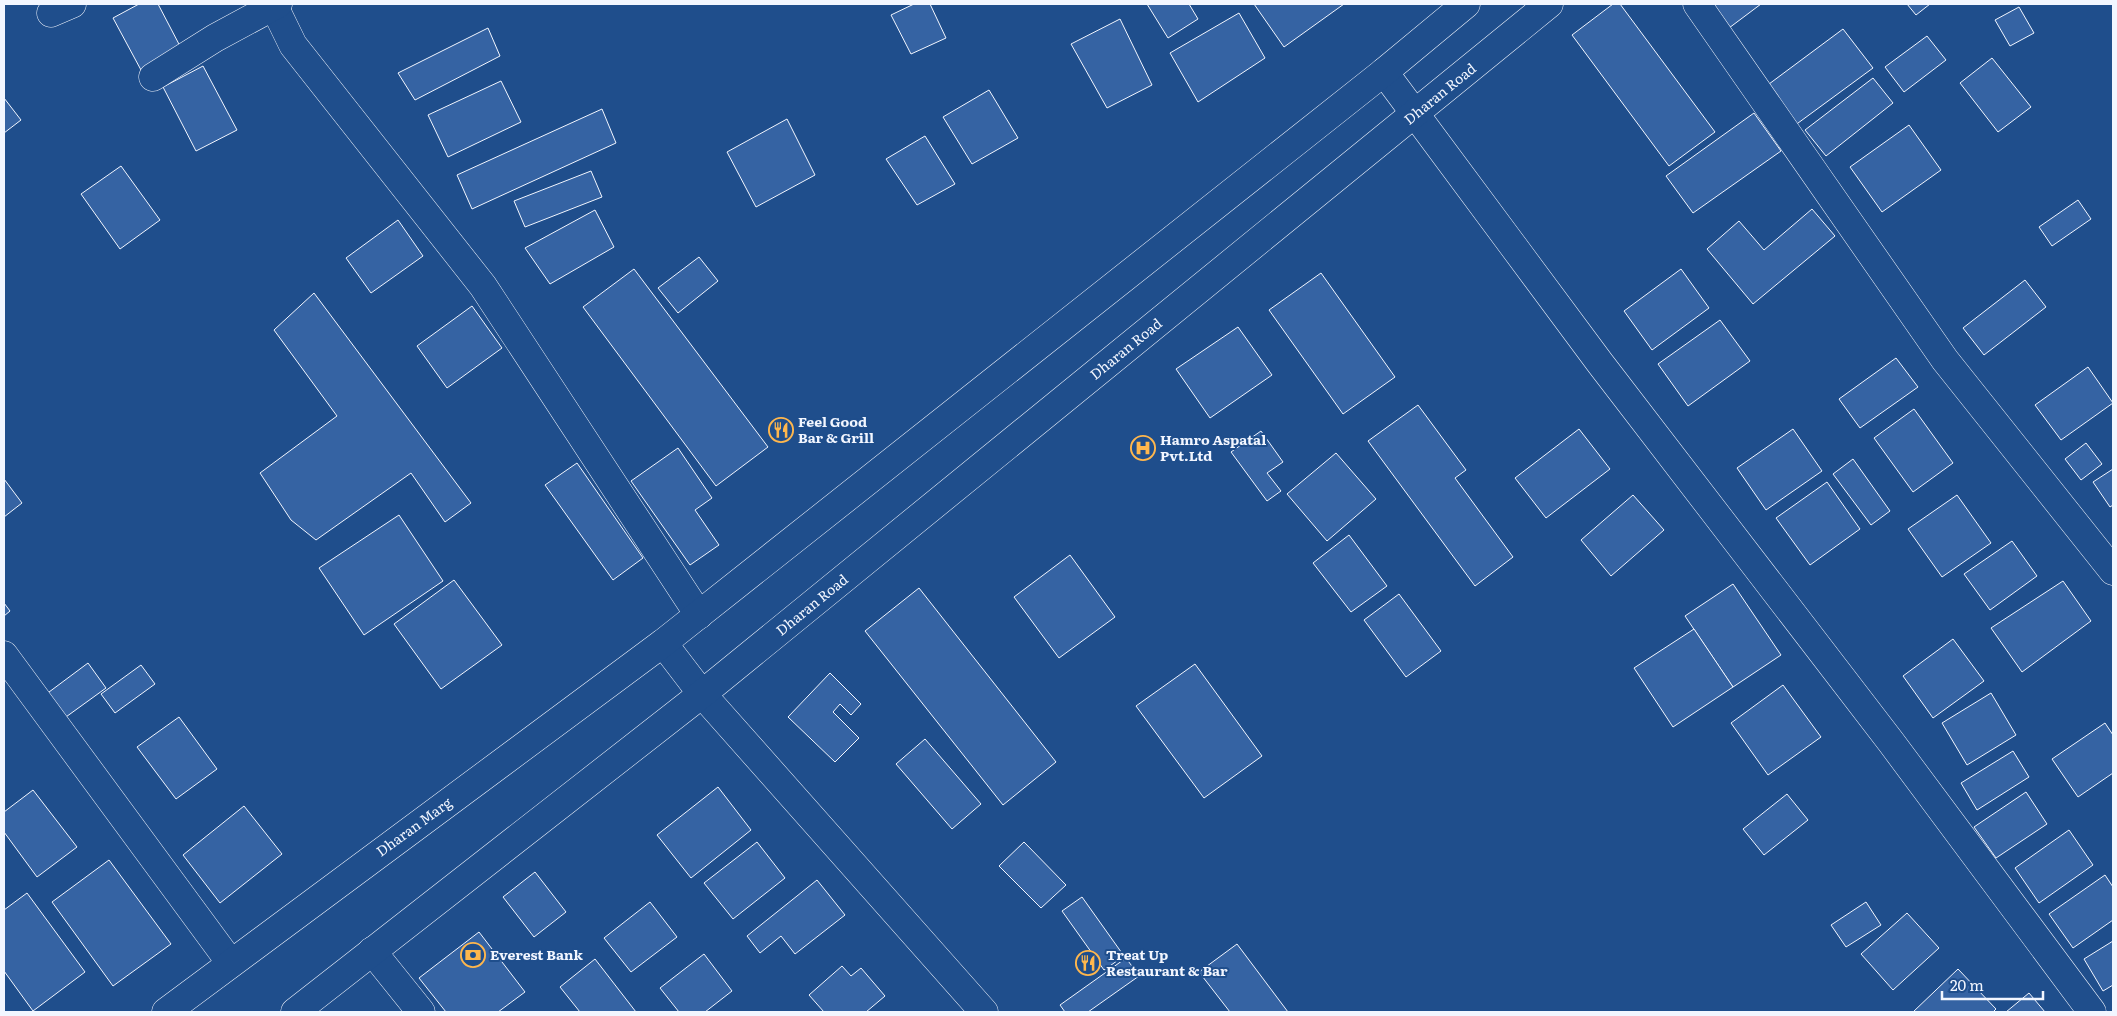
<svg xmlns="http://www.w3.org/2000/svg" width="2117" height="1016" font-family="Literata,serif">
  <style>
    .building { fill: #3563a3; stroke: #f2f6ff }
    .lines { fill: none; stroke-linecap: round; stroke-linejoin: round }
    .street-casing { stroke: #f2f6ff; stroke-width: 29 }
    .secondary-casing { stroke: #f2f6ff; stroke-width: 29 }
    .primary-casing { stroke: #f2f6ff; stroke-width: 29 }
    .street { stroke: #1f4e8c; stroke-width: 28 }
    .secondary { stroke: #1f4e8c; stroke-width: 28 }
    .primary { stroke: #1f4e8c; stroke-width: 28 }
    .labels { text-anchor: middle; stroke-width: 4; stroke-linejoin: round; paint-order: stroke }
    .street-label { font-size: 14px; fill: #f2f6ff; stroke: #1f4e8c }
    .poi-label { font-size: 14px; font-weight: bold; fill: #f2f6ff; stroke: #1f4e8c; text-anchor: start }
  </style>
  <rect width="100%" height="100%" fill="#1f4e8c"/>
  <g class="building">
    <path d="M139 4H158L181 48 141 70 113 18Z"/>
    <path d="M914 4H930L946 38 911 54 891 15Z"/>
    <path d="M1147 4H1189L1198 19 1168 38Z"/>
    <path d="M1254 4H1344L1284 47Z"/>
    <path d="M1613 4H1620L1715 132 1669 166 1572 35Z"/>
    <path d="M1705 4H1761L1725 31Z"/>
    <path d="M1907 4H1930L1916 15Z"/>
    <path d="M2019 7 2034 33 2010 46 1995 20Z"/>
    <path d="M1239 13 1265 58 1198 102 1170 53Z"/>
    <path d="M1120 19 1152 85 1107 108 1071 44Z"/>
    <path d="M488 28 500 56 415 100 398 73Z"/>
    <path d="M1843 29 1873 68 1794 126 1765 87Z"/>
    <path d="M1927 36 1946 60 1904 92 1885 67Z"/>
    <path d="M1992 58 2031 107 1998 132 1960 83Z"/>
    <path d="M203 66 237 130 196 151 163 87Z"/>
    <path d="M1873 78 1893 103 1826 156 1805 130Z"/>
    <path d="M501 81 521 122 448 157 428 115Z"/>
    <path d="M989 90 1018 138 972 164 943 117Z"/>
    <path d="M4 98 21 120 4 133Z"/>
    <path d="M602 109 616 143 472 209 457 175Z"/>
    <path d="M1754 113 1781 151 1693 213 1666 176Z"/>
    <path d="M787 119 815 175 756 207 727 152Z"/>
    <path d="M1909 125 1941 170 1882 212 1850 167Z"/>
    <path d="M925 136 955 184 917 205 886 159Z"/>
    <path d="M121 166 160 220 120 249 81 194Z"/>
    <path d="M591 171 602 197 525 227 514 201Z"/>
    <path d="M2078 200 2091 219 2052 246 2039 227Z"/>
    <path d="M1812 209 1835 236 1753 304 1707 249 1739 221 1764 250Z"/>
    <path d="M595 210 614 247 550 284 525 248Z"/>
    <path d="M398 220 423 256 371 293 346 258Z"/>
    <path d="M699 257 718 281 678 313 658 288Z"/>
    <path d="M634 269 768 447 716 486 583 307Z"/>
    <path d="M1681 269 1709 308 1652 350 1624 311Z"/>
    <path d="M1321 273 1395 377 1343 414 1269 310Z"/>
    <path d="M2025 280 2046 307 1984 355 1963 328Z"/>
    <path d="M314 293 471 503 445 522 411 473 316 540 291 520 260 473 337 416 274 330Z"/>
    <path d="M472 306 502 348 447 388 417 346Z"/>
    <path d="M1720 320 1750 361 1688 406 1658 364Z"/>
    <path d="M1238 327 1272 375 1210 418 1176 369Z"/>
    <path d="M1896 358 1918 387 1860 428 1839 399Z"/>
    <path d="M2088 367 2113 403 2061 440 2035 405Z"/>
    <path d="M1418 405 1466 470 1455 478 1513 557 1475 586 1368 441Z"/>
    <path d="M1914 409 1953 463 1913 492 1874 438Z"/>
    <path d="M1579 429 1610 469 1546 518 1515 478Z"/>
    <path d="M1793 429 1822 471 1766 510 1737 468Z"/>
    <path d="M1261 431 1283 462 1267 473 1281 491 1267 501 1231 452Z"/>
    <path d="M2086 443 2102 464 2081 480 2065 459Z"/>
    <path d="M678 448 712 498 695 510 719 545 690 565 631 481Z"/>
    <path d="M1336 453 1376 499 1327 541 1287 494Z"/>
    <path d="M1853 459 1890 511 1871 525 1833 474Z"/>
    <path d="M577 463 643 558 613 580 545 485Z"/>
    <path d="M2113 469V505L2110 507 2093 482Z"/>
    <path d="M4 479 22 503 4 517Z"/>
    <path d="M1827 482 1860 529 1810 565 1776 518Z"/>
    <path d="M1633 495 1664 530 1611 576 1581 540Z"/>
    <path d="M1957 495 1991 543 1942 577 1908 529Z"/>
    <path d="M399 515 443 581 364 635 319 568Z"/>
    <path d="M1349 535 1387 586 1351 612 1313 563Z"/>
    <path d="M2012 541 2037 576 1990 610 1964 574Z"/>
    <path d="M1070 555 1115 617 1059 658 1014 597Z"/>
    <path d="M454 580 502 645 441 689 394 624Z"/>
    <path d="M2063 581 2091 621 2022 672 1991 628Z"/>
    <path d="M1733 584 1781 655 1733 687 1685 616Z"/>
    <path d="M919 588 1056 762 1003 805 865 631Z"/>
    <path d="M1399 594 1441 651 1406 677 1364 620Z"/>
    <path d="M4 603 10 611 4 616Z"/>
    <path d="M1694 629 1733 687 1673 727 1634 668Z"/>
    <path d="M1953 639 1984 681 1933 718 1903 676Z"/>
    <path d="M88 663 106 688 59 722 41 698Z"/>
    <path d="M1195 664 1262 756 1204 798 1136 706Z"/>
    <path d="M141 665 155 684 115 713 101 694Z"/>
    <path d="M830 673 861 704 851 715 840 704 833 712 859 738 835 762 788 717Z"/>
    <path d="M1783 685 1821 737 1768 775 1731 723Z"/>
    <path d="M1991 693 2016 735 1967 765 1942 723Z"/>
    <path d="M179 717 217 769 176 799 137 747Z"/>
    <path d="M2105 723 2113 735V773L2078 797 2052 759Z"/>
    <path d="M925 739 981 804 952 829 896 764Z"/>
    <path d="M2013 751 2029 777 1977 810 1961 783Z"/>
    <path d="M718 787 751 830 691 878 657 835Z"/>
    <path d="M33 790 77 847 37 877 4 832V812Z"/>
    <path d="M2026 792 2047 824 1996 858 1974 827Z"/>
    <path d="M1787 794 1808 820 1764 855 1743 829Z"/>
    <path d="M244 806 282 854 220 903 183 855Z"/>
    <path d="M2069 830 2093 865 2039 903 2015 868Z"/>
    <path d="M757 842 785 878 733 919 704 883Z"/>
    <path d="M1024 842 1066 885 1041 908 999 866Z"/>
    <path d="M109 860 171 944 113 986 52 902Z"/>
    <path d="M535 872 566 912 534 937 503 897Z"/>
    <path d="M2105 875 2113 887V920L2073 948 2049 914Z"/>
    <path d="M817 880 845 915 795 954 781 936 760 953 747 936Z"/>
    <path d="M27 893 85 972 33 1011 4 971V910Z"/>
    <path d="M1082 897 1124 956 1104 970 1062 911Z"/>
    <path d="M650 902 677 937 631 972 604 938Z"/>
    <path d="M1866 902 1881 925 1846 947 1831 925Z"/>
    <path d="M1907 913 1939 948 1893 990 1861 954Z"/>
    <path d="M479 932 525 992 498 1012H446L419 978Z"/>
    <path d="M2113 941V985L2103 991 2084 959Z"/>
    <path d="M1237 944 1288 1012H1230L1199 972Z"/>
    <path d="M704 954 732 991 705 1012H679L660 988Z"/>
    <path d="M1126 958 1139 976 1088 1012H1065L1060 1005Z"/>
    <path d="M595 959 636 1012H580L560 987Z"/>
    <path d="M842 966 851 976 861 968 885 996 866 1012H824L809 995Z"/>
    <path d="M1958 969 1996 1009 1993 1012H1913Z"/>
    <path d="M2029 993 2045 1012H2006Z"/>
  </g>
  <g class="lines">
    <defs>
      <g id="street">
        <path d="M273 4 293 45 483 286 699 615"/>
        <path d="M1697 4 1945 360 2113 571"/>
        <path d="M51 13 72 4"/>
        <path d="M1384 72 1600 363 1891 742 2092 1012"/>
        <path d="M153 77 215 38 278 4"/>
        <path d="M4 655 230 962"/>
        <path d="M372 951 421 1012"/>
      </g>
      <path id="secondary" d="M663 643 702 694 984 1012"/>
      <g id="primary">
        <path d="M166 1012 663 643 1384 72 1466 4"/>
        <path d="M295 1012 702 694 1549 4"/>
      </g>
    </defs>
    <use href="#street" class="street-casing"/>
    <use href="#secondary" class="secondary-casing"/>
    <use href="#primary" class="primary-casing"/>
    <use href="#street" class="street"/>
    <use href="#secondary" class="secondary"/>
    <use href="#primary" class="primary"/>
  </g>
  <defs>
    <symbol id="restaurant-ring" viewBox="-11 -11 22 22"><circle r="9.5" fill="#1f4e8c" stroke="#ffb74d" stroke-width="1.5"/><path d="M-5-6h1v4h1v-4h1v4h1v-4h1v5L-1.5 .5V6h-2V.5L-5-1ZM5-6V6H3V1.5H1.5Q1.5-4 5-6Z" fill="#ffb74d"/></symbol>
    <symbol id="hospital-ring" viewBox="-11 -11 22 22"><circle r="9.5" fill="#1f4e8c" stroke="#ffb74d" stroke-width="1.5"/><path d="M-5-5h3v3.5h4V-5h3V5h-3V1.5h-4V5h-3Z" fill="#ffb74d"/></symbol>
    <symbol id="bank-ring" viewBox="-11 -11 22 22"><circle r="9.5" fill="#1f4e8c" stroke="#ffb74d" stroke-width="1.5"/><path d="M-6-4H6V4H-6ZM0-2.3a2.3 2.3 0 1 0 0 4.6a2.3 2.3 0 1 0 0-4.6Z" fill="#ffb74d"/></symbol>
  </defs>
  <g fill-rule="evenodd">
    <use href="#restaurant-ring" x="767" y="416" width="28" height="28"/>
    <use href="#hospital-ring" x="1129" y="434" width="28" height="28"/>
    <use href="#bank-ring" x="459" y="941" width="28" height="28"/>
    <use href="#restaurant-ring" x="1074" y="949" width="28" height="28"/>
  </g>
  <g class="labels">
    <g class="street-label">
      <text transform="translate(1440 94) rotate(-39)" y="5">Dharan Road</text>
      <text transform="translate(1126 349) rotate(-39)" y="5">Dharan Road</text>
      <text transform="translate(812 605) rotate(-39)" y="5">Dharan Road</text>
      <text transform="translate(414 827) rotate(-36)" y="5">Dharan Marg</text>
    </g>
    <g class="poi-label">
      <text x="798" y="427">Feel Good<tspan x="798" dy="16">Bar &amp; Grill</tspan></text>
      <text x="1160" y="445">Hamro Aspatal<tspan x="1160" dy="16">Pvt.Ltd</tspan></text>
      <text x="490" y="960">Everest Bank</text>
      <text x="1106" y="960">Treat Up<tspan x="1106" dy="16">Restaurant &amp; Bar</tspan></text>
    </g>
  </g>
  <rect width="2117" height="1016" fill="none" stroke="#f2f6ff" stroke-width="10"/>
  <path d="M1942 991v8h101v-8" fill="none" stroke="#f2f6ff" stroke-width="2.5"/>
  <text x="1950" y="991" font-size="15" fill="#f2f6ff" stroke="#1f4e8c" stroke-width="4" paint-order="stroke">20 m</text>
</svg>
